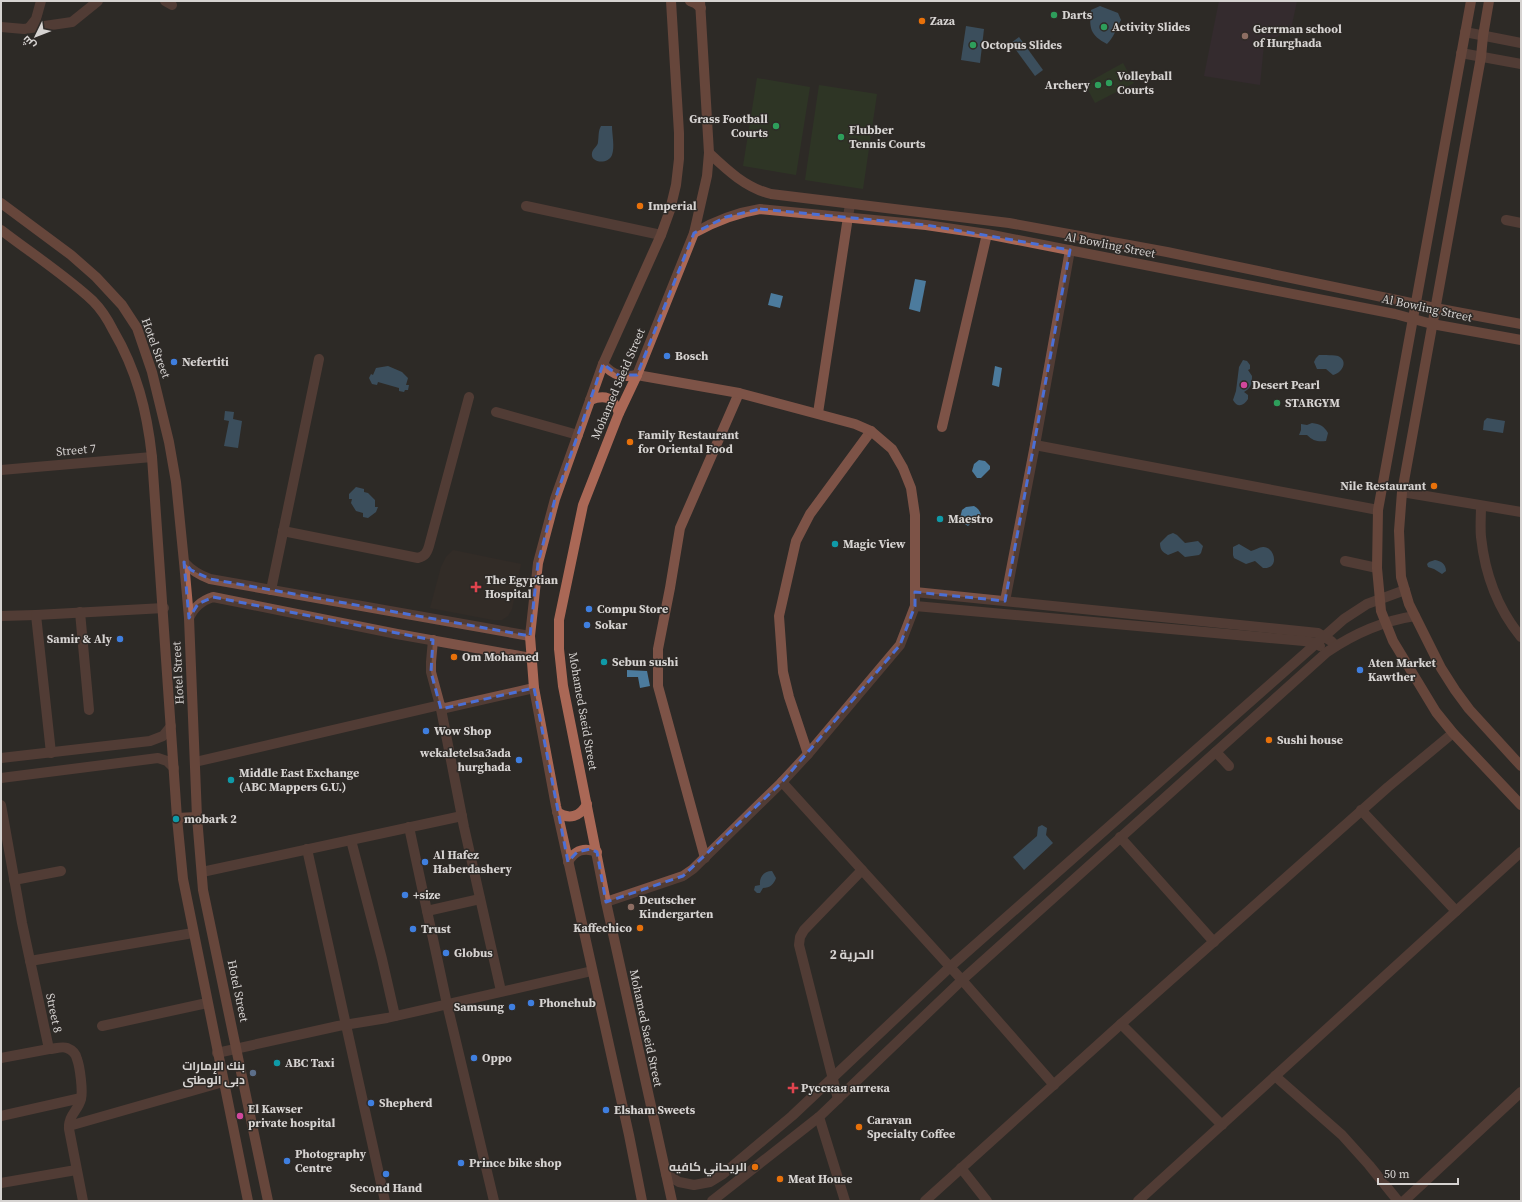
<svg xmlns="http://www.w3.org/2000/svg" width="1522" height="1202" font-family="'Source Serif 4',Cairo,serif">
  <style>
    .built { fill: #392f28 }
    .education { fill: #3c2d39 }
    .green { fill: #2f4424 }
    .water { fill: #4c7b9d }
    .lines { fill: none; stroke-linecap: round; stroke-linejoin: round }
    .street { stroke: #7d5347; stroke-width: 10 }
    .secondary { stroke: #aa6856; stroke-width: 10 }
    .marked { fill: none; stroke: #4b6fd6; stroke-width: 3; stroke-dasharray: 8 5; stroke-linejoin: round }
    .leisure-dot { fill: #2e9e5b; stroke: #2e2a27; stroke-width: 1.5 }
    .food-dot { fill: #e8710a; stroke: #2e2a27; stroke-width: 1.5 }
    .education-dot { fill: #8d6e63; stroke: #2e2a27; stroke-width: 1.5 }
    .shop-dot { fill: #3f7fe0; stroke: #2e2a27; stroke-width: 1.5 }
    .hotel-dot { fill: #d1479c; stroke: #2e2a27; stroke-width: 1.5 }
    .culture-dot { fill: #0f9aa8; stroke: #2e2a27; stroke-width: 1.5 }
    .health-dot { fill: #e0444e; stroke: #2e2a27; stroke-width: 1.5 }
    .service-dot { fill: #5c6f8a; stroke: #2e2a27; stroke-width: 1.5 }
    .labels { text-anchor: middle; stroke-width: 3; stroke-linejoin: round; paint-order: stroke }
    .poi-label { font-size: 12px; font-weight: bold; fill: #d6d3d1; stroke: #2e2a27; text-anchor: start }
    .street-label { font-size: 12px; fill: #d6d3d1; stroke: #2e2a27 }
    .neighbourhood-label { font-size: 13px; font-weight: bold; fill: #d6d3d1; stroke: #2e2a27 }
  </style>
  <rect width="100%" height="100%" fill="#2e2a27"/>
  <path class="built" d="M453 550 521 564 512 609 508 616 502 620H493L430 608 441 567 446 557Z"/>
  <path class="education" d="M1219 1H1297L1291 29 1264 44 1260 85 1204 76Z"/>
  <g class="green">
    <path d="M1123 63 1134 83 1095 103 1085 84Z"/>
    <path d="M757 78 810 87 796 175 743 166Z"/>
    <path d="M819 85 877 94 863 189 805 180Z"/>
  </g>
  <g class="water">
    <path d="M1100 6 1118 13 1121 20C1116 29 1114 37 1107 44 1090 35 1089 28 1091 10Z"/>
    <path d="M966 26 984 29 980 63 961 60Z"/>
    <path d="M1019 37 1043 70 1035 76 1011 43Z"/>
    <path d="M601 126H612C612 135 615 147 612 155 608 165 590 163 592 153 593 148 598 146 598 142 599 136 598 131 601 126Z"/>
    <path d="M915 279 926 281 920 312 909 309Z"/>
    <path d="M771 293 783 296 780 308 768 305Z"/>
    <path d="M1319 355C1323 355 1336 355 1338 356 1349 361 1342 373 1333 375L1326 369H1317L1314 362 1316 358Z"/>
    <path d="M1243 360 1247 361 1250 365V369L1248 370 1252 376C1252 384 1251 388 1244 392L1248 395V399C1244 406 1237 408 1233 400L1236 391 1239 367Z"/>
    <path d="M388 366 402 372 408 378 406 385H409L408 390H405L404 392 399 391V388L378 382 377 385 372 384 369 378 371 374 373 375 376 368Z"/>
    <path d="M995 366 1002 368 999 387 992 385Z"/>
    <path d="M225 411 234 412 233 419 242 421 238 448 224 446 229 421 224 420Z"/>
    <path d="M1487 418 1505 421 1503 433 1483 430 1484 421Z"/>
    <path d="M1312 423C1320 424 1324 426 1328 433L1326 441C1318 442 1313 441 1307 435H1299L1301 430V424L1307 425Z"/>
    <path d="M979 460 985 461 990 466V469L981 478H977L972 471 974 464Z"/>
    <path d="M356 487 364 489V492L368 493 375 500V507H378L376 512 368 518 363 517V513L356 511 351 503 352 499H349V494Z"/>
    <path d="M974 506C979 509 982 513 981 519L974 520 968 526 965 524 960 518 962 510 966 507Z"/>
    <path d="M1173 533 1177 535 1185 543 1198 541 1203 546 1201 553 1199 555 1185 557 1178 551 1168 555C1162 552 1160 549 1160 543L1168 535Z"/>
    <path d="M1239 544 1251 551C1255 550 1259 547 1263 547 1274 546 1281 569 1263 568L1255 561 1246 564 1234 558 1233 555V547Z"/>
    <path d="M1435 560C1441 561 1446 564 1446 571L1442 574 1434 569 1428 567 1427 564 1429 562Z"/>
    <path d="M627 670 647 671 650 686 640 688 638 677H627Z"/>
    <path d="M1042 825 1047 828 1046 835 1053 843 1024 870 1013 857 1037 836 1038 827Z"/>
    <path d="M772 871 776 878C774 884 770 888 763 888L760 893H757L754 890 755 886 760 885C759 877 764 871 772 871Z"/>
  </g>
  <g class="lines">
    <g class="street">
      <path d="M165 1 172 5"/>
      <path d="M1 27 24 29 72 22 98 1"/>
      <path d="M29 28 36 19 41 1"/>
      <path d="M1465 32 1521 43"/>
      <path d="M1461 53 1521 64"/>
      <path d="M526 206 661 235"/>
      <path d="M1506 220 1521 223"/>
      <path d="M496 412 578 435"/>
      <path d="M818 413 850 204"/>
      <path d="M942 427 987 234"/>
      <path d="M1035 445 1378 510"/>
      <path d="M1 470 152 457"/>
      <path d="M1402 492 1521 512"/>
      <path d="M1481 506C1481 516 1480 527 1481 537 1485 574 1498 609 1521 637"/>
      <path d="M283 531 418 558C425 556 427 553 429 546L469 397"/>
      <path d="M1345 561 1377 568"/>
      <path d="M184 562C192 571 199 575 210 579L530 636"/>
      <path d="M271 590 319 359"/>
      <path d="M915 592 1318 633 1331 641 1336 646"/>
      <path d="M1005 601 1035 445 1070 250"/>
      <path d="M915 606 1304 641 1316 643 1320 646"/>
      <path d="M80 612 89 710"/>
      <path d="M1 616 36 615"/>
      <path d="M189 618C194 607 201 601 213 597L397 634 531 658"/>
      <path d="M433 640 431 662V672L441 709 464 827 501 991"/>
      <path d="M441 709 534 688"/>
      <path d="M1216 752 1229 766"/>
      <path d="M51 753 36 615 164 608"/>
      <path d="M808 754 789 697 783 672 779 616 796 541 810 514 871 431"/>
      <path d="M1 758 150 741 163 736 171 726"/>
      <path d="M195 762 440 705"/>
      <path d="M1 778 158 758 167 761 174 768"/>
      <path d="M782 782 962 980 1054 1085"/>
      <path d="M1 805 22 923 49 1049C54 1049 62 1046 67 1048 72 1050 76 1054 77 1059 80 1067 83 1091 81 1099 78 1111 68 1115 69 1129L83 1201"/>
      <path d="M1361 810 1456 911"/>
      <path d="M409 827 447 1004 494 1201"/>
      <path d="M1120 837 1214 942"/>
      <path d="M351 840 382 959 395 1016"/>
      <path d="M307 849 385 1201"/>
      <path d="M705 858 658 686V649L670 588 680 528 739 393"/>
      <path d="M202 872 462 816"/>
      <path d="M14 880 61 871"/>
      <path d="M606 902 683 876 693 869 782 782 808 754 900 645 915 606V515L911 488 903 468 892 449 871 431 855 424 739 393 637 375"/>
      <path d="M427 911 480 899"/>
      <path d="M30 961 193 933"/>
      <path d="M1121 1024 1222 1125"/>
      <path d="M102 1026 207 1003"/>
      <path d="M217 1053 338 1026 387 1018 592 971"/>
      <path d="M1 1058 49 1049"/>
      <path d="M1275 1076 1342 1135 1369 1165 1398 1201"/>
      <path d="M838 1099 799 945 800 937 804 930 862 870"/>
      <path d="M1 1116 81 1098"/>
      <path d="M819 1117 845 1201"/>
      <path d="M69 1126 223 1082"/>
      <path d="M961 1168 987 1201"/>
      <path d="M666 1174 679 1182 694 1185 710 1182 723 1174 792 1116 950 967 1344 619 1367 604 1405 590"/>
      <path d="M1 1183 76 1170"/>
      <path d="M712 1201 819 1117 962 980 1327 652C1355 633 1382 621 1415 616"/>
      <path d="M925 1201 1121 1024 1388 787 1453 733"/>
      <path d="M1138 1201 1521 852"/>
      <path d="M1404 1201 1521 1092"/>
    </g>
    <g class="secondary">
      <path d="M690 1 695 3 701 8"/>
      <path d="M1471 1 1378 510 1377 568 1381 611 1393 641 1436 712 1453 733 1521 805"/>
      <path d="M1489 1 1483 36 1481 57 1402 492 1399 531 1401 577 1409 604 1441 668 1455 690 1469 709 1521 766"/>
      <path d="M709 153C727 170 746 188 771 194L1009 223 1167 252 1435 308 1521 324"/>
      <path d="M1 203 71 255 96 277 122 305 137 328 152 372 169 442 176 482 184 562 189 618 197 817 203 890 268 1201"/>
      <path d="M1 230C31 253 65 275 93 301 101 309 108 320 113 330 137 371 147 411 152 457L177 818 183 879 248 1201"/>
      <path d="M694 233C715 221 735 213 760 209L926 225 987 234 1395 314 1432 324 1521 340"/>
      <path d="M603 364C613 375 622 378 637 375"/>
      <path d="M590 400C605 394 613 397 619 413"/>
      <path d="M557 812C569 820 580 817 587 804"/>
      <path d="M177 818 197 817"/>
      <path d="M568 862C575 850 584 847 597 852"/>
      <path d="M642 1201 629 1135 556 806 534 688 530 636 538 563 555 499 603 364 661 235 670 210 676 185 679 159V133L671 1"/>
      <path d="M672 1201 606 902 563 686 559 649V620L583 505 619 413 637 375 694 233 707 176 709 153 700 1"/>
    </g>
  </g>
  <path d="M0 0H1522V1202H0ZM760 209 926 225 1070 250 1005 601 915 592V606L900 645 782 782 683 876 606 902 597 852 590 849 577 852 568 862 534 688 441 709 431 672 433 640 213 597 198 604 189 618 184 562 191 570 210 579 530 636 538 563 555 499 603 364 618 375H637L694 233 726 217Z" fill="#2e2a27" fill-opacity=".55" fill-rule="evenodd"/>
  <path class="marked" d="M760 209 926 225 1070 250 1005 601 915 592V606L900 645 782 782 683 876 606 902 597 852 590 849 577 852 568 862 534 688 441 709 431 672 433 640 213 597 198 604 189 618 184 562 191 570 210 579 530 636 538 563 555 499 603 364 618 375H637L694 233 726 217Z"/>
  <g class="leisure-dot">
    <circle cx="1054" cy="15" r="4"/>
    <circle cx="1104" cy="27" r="4"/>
    <circle cx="973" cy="45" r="4"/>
    <circle cx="1109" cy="83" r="4"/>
    <circle cx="1098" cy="85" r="4"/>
    <circle cx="776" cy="126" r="4"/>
    <circle cx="841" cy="137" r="4"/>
    <circle cx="1277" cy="403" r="4"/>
  </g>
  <g class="food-dot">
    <circle cx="922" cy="21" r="4"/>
    <circle cx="640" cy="206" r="4"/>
    <circle cx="630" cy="442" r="4"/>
    <circle cx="1434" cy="486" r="4"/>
    <circle cx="454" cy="657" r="4"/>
    <circle cx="1269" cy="740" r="4"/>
    <circle cx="640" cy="928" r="4"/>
    <circle cx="859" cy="1127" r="4"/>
    <circle cx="755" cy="1167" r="4"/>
    <circle cx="780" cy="1179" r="4"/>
  </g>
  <g class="education-dot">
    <circle cx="1245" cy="36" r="4"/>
    <circle cx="631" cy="907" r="4"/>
  </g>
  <g class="shop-dot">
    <circle cx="667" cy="356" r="4"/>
    <circle cx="174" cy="362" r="4"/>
    <circle cx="589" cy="609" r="4"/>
    <circle cx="587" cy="625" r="4"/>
    <circle cx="120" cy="639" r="4"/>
    <circle cx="1360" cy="670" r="4"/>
    <circle cx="426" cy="731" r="4"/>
    <circle cx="519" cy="760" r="4"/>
    <circle cx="425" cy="862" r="4"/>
    <circle cx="405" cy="895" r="4"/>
    <circle cx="413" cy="929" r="4"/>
    <circle cx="446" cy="953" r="4"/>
    <circle cx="531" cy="1003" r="4"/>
    <circle cx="512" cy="1007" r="4"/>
    <circle cx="474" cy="1058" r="4"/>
    <circle cx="371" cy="1103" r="4"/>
    <circle cx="606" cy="1110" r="4"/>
    <circle cx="287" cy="1161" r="4"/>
    <circle cx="461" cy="1163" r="4"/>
    <circle cx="386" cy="1174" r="4"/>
  </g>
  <g class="hotel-dot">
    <circle cx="1244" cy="385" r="4"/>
    <circle cx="240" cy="1116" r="4"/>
  </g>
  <g class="culture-dot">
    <circle cx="940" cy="519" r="4"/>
    <circle cx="835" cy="544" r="4"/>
    <circle cx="604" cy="662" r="4"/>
    <circle cx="231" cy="780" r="4"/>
    <circle cx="176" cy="819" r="4"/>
    <circle cx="277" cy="1063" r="4"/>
  </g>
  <g class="health-dot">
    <path d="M474 581h4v4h4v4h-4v4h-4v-4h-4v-4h4z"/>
    <path d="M791 1082h4v4h4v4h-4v4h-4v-4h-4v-4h4z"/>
  </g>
  <circle class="service-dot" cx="253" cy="1073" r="4"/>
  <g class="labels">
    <g class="poi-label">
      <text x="1062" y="19">Darts</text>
      <text x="930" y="25">Zaza</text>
      <text x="1112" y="31">Activity Slides</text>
      <text x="1253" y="33">Gerrman school<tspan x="1253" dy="14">of Hurghada</tspan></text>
      <text x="981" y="49">Octopus Slides</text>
      <text x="1117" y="80">Volleyball<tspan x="1117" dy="14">Courts</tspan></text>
      <text x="1090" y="89" text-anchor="end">Archery</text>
      <text x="768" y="123" text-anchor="end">Grass Football<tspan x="768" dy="14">Courts</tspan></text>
      <text x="849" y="134">Flubber<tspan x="849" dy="14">Tennis Courts</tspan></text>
      <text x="648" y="210">Imperial</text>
      <text x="675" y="360">Bosch</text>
      <text x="182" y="366">Nefertiti</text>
      <text x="1252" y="389">Desert Pearl</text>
      <text x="1285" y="407">STARGYM</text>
      <text x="638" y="439">Family Restaurant<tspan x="638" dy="14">for Oriental Food</tspan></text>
      <text x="1426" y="490" text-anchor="end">Nile Restaurant</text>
      <text x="948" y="523">Maestro</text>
      <text x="843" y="548">Magic View</text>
      <text x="485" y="584">The Egyptian<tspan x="485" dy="14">Hospital</tspan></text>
      <text x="597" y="613">Compu Store</text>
      <text x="595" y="629">Sokar</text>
      <text x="112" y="643" text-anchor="end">Samir &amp; Aly</text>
      <text x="462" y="661">Om Mohamed</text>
      <text x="612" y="666">Sebun sushi</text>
      <text x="1368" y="667">Aten Market<tspan x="1368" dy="14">Kawther</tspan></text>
      <text x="434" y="735">Wow Shop</text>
      <text x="1277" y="744">Sushi house</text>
      <text x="511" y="757" text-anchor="end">wekaletelsa3ada<tspan x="511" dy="14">hurghada</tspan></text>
      <text x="239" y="777">Middle East Exchange<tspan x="239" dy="14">(ABC Mappers G.U.)</tspan></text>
      <text x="184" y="823">mobark 2</text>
      <text x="433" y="859">Al Hafez<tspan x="433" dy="14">Haberdashery</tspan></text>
      <text x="413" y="899">+size</text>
      <text x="639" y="904">Deutscher<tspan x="639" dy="14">Kindergarten</tspan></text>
      <text x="632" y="932" text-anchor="end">Kaffechico</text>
      <text x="421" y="933">Trust</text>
      <text x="454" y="957">Globus</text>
      <text x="539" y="1007">Phonehub</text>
      <text x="504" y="1011" text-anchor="end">Samsung</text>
      <text x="482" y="1062">Oppo</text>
      <text x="285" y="1067">ABC Taxi</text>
      <text x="245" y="1070" text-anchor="end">بنك الإمارات<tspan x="245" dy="14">دبى الوطنى</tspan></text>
      <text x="801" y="1092">Русская аптека</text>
      <text x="379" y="1107">Shepherd</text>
      <text x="248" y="1113">El Kawser<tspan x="248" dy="14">private hospital</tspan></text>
      <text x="614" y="1114">Elsham Sweets</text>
      <text x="867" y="1124">Caravan<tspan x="867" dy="14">Specialty Coffee</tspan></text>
      <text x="295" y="1158">Photography<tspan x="295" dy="14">Centre</tspan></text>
      <text x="469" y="1167">Prince bike shop</text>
      <text x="747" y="1171" text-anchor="end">الريحاني كافيه</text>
      <text x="788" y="1183">Meat House</text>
      <text x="386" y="1192" text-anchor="middle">Second Hand</text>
    </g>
    <g class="street-label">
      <text transform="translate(1110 245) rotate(11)" y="4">Al Bowling Street</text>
      <text transform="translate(1427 308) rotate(12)" y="4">Al Bowling Street</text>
      <text transform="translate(156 348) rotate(70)" y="4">Hotel Street</text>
      <text transform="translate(618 384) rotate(-67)" y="4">Mohamed Saeid Street</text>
      <text transform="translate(76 450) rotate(-5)" y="4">Street 7</text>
      <text transform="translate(178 673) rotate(-93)" y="4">Hotel Street</text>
      <text transform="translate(583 711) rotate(80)" y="4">Mohamed Saeid Street</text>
      <text transform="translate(238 991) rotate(78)" y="4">Hotel Street</text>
      <text transform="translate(54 1013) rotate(78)" y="4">Street 8</text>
      <text transform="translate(646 1028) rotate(78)" y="4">Mohamed Saeid Street</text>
    </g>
    <g class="neighbourhood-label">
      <text x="852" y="959">الحرية 2</text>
    </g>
  </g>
  <rect width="1522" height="1202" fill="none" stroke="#d6d3d1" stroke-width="4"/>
  <g transform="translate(36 36) rotate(227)" stroke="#2e2a27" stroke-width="3" paint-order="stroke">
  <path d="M0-3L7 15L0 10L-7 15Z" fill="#d6d3d1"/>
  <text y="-6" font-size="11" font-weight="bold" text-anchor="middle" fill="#d6d3d1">ش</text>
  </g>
  <path d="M1378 1178v6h80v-6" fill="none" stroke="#d6d3d1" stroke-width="2"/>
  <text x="1384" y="1178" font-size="12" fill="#d6d3d1" stroke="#2e2a27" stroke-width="3" paint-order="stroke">50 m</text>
</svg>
